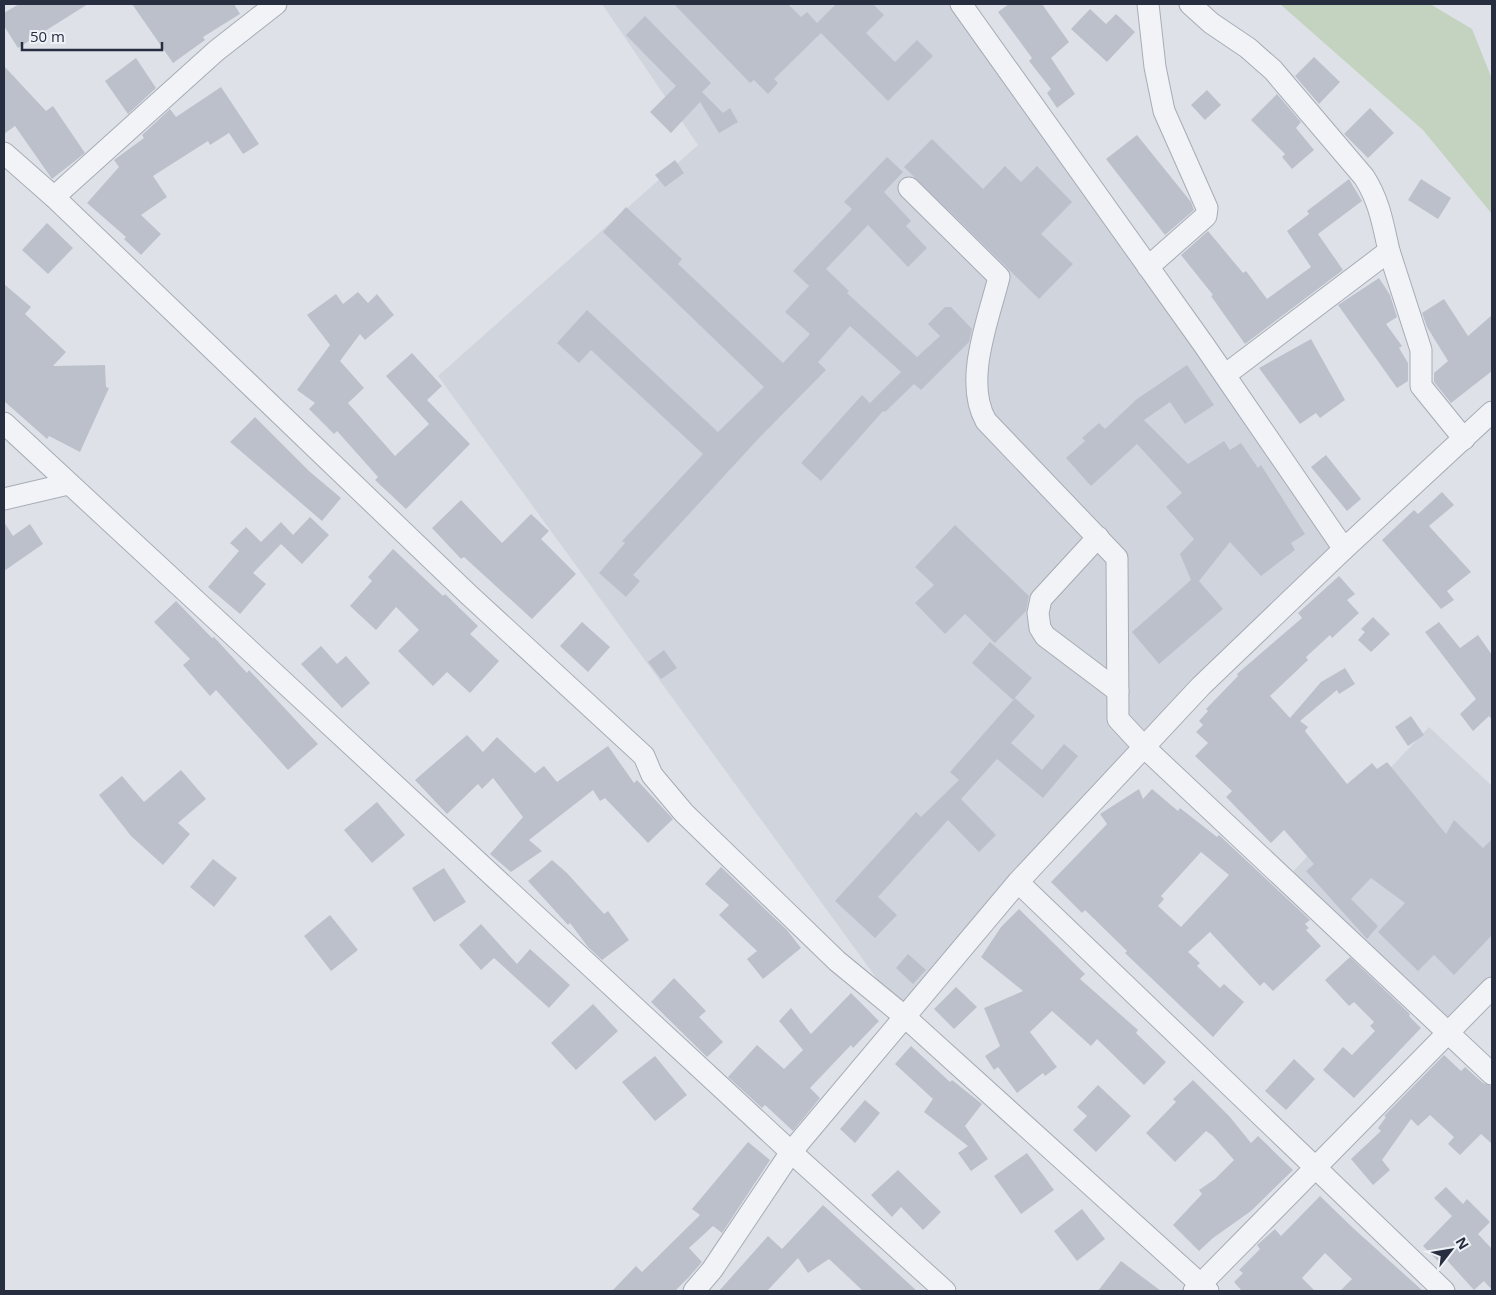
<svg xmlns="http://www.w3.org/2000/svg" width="1496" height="1295" font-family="'Open Sans',sans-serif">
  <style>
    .built { fill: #d0d4dd }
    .green { fill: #c3d3bf }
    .building { fill: #bcc0cb; fill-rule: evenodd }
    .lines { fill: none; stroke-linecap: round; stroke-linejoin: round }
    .minor-casing { stroke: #a7acb6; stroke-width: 23 }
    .minor { stroke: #f1f3f7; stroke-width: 21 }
  </style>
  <rect width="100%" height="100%" fill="#dee2e8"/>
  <g class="built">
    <path d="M602 4H960L1344 549 904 1016 438 376 698 145Z"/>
    <path d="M1429 727 1492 786V988L1449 1032 1286 879Z"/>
  </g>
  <path class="green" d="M1280 4H1430L1472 29 1492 79V214L1423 130Z"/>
  <g class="building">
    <path d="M19 4H88L18 48 4 26V13Z"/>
    <path d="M132 4H234L240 14 203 37 205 40 173 63Z"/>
    <path d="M674 4H788L801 17 807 12 817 23 836 4H873L884 15 866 33 895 62 917 40 933 56 888 101 821 33 774 79 778 83 768 94 754 80 750 83Z"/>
    <path d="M1009 4H1042L1069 42 1051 58 1075 94 1057 108 1047 93 1051 89 1029 61 1032 58 998 12Z"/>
    <path d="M1090 9 1106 24 1116 14 1135 32 1107 62 1071 29Z"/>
    <path d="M645 16 711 83 702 92 723 113 730 108 738 122 719 133 700 102 671 133 650 112 676 86 626 35Z"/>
    <path d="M1314 57 1340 82 1319 104 1295 76Z"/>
    <path d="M136 58 156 88 128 114 105 81Z"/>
    <path d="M4 66 46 111 53 106 85 153 52 179 15 126 4 134Z"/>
    <path d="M221 87 259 144 243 154 229 133 210 145 208 141 153 176 167 197 141 215 161 234 141 255 124 239 126 237 87 203 119 167 114 160 144 138 142 135 170 109 176 117Z"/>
    <path d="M1207 90 1221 105 1205 120 1191 105Z"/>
    <path d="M1277 94 1301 122 1296 128 1314 150 1292 169 1282 157 1285 154 1251 120Z"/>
    <path d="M1370 108 1394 133 1368 158 1344 134Z"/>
    <path d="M1137 135 1191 202 1194 210 1165 235 1106 159Z"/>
    <path d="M932 139 983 189 1005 166 1021 182 1037 166 1072 202 1041 234 1073 264 1039 299 904 167Z"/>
    <path d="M887 157 903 172 884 192 911 221 906 226 927 248 908 267 868 225 826 269 849 291 847 293 917 357 940 336 928 324 945 307H951L972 329 969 342 921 390 914 384 885 412 883 411 821 481 801 463 862 395 870 403 901 372 850 326 818 362 826 370 759 438 633 575 640 581 626 597 599 573 625 543 622 541 703 454 591 350 579 363 557 343 587 310 718 432 764 387 603 232 626 207 682 259 678 264 783 363 810 334 785 312 809 286 793 271 852 209 844 202Z"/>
    <path d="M675 160 684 173 665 187 655 175Z"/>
    <path d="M1349 179 1362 201 1318 234 1343 270 1245 344 1211 296 1213 295 1181 255 1208 231 1243 273 1246 271 1267 299 1311 267 1287 231 1309 214 1307 211Z"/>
    <path d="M1421 179 1451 198 1438 219 1408 200Z"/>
    <path d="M47 223 73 248 48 274 22 250Z"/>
    <path d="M1379 278 1390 295 1397 317 1386 324 1402 346 1399 348 1408 363V381L1397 388 1338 305Z"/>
    <path d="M4 284 31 307 25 314 66 352 53 366 105 365 106 387 109 388 80 452 49 436 47 439 4 401Z"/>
    <path d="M358 292 368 303 377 294 394 315 365 340 360 334 340 361 364 388 348 403 395 456 429 424 386 376 412 353 442 386 427 400 470 444 406 509 375 480 378 477 337 431 334 434 309 409 315 403 297 390 330 345 307 315 336 294 343 304Z"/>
    <path d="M1444 299 1468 336 1492 315V371L1451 403 1434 382V373L1448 361 1427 327 1422 313Z"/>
    <path d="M1311 339 1345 400 1320 418 1316 413 1300 424 1259 368Z"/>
    <path d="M1187 365 1214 405 1185 424 1170 402 1144 420 1188 464 1224 441 1230 450 1241 443 1258 468 1261 465 1305 534 1291 543 1295 550 1261 576 1230 542 1199 581 1223 609 1159 664 1132 632 1191 580 1180 554 1194 539 1166 507 1182 493 1137 444 1091 486 1066 458 1085 441 1082 438 1099 423 1105 429 1137 399Z"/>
    <path d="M255 417 309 471 341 498 322 521 230 442Z"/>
    <path d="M1326 455 1361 499 1347 511 1311 467Z"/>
    <path d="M1442 492 1454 505 1429 526 1471 572 1447 591 1454 600 1441 609 1382 540 1414 510 1418 514Z"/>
    <path d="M461 500 502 543 531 514 549 531 541 539 576 574 532 619 464 557 461 559 432 528Z"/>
    <path d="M310 517 329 535 302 564 281 544 253 573 266 584 240 614 208 587 239 551 230 543 246 527 261 542 281 522 293 535Z"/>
    <path d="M4 522 13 536 30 524 43 544 4 571Z"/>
    <path d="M955 525 1029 596 1026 611 995 643 965 614 945 634 915 603 934 585 915 567Z"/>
    <path d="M393 549 443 596 445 594 478 626 470 634 499 661 470 693 447 672 433 686 398 651 419 630 396 607 376 630 350 606 372 581 368 577Z"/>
    <path d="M1339 576 1355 594 1347 600 1359 613 1332 638 1330 635 1306 657 1308 660 1270 696 1290 718 1321 682 1345 668 1355 684 1339 694 1337 690 1300 721 1308 727 1305 731 1347 784 1372 763 1377 769 1387 762 1446 834 1454 820 1483 848 1492 839V935L1454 975 1434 955 1418 971 1378 932 1405 903 1371 878 1351 899 1378 926 1367 939 1306 871 1314 864 1284 830 1271 843 1226 797 1232 791 1195 756 1208 743 1196 732 1203 725 1199 721 1208 711 1206 709 1238 676 1237 674 1302 618 1298 613Z"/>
    <path d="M176 601 212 638 214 637 247 673 249 670 318 744 288 770 216 690 210 696 183 665 190 659 154 622Z"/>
    <path d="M1373 617 1390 634 1371 652 1358 640 1365 632 1361 629Z"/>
    <path d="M582 622 610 647 588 672 560 646Z"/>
    <path d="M1439 622 1460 648 1478 635 1492 655V720L1489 716 1473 731 1460 714 1476 699 1425 632Z"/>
    <path d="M990 642 1032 678 1013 700 972 663Z"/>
    <path d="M321 646 337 664 346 656 370 683 342 708 301 664Z"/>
    <path d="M664 650 677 668 661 679 648 662Z"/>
    <path d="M1015 698 1035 716 1011 743 1042 770 1064 744 1078 756 1043 798 997 759 961 799 996 835 979 852 948 820 878 897 897 915 875 938 835 901 916 812 921 817 959 780 950 772Z"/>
    <path d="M1411 716 1424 735 1408 746 1395 727Z"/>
    <path d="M467 735 483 752 497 737 535 773 544 766 557 782 608 746 634 783 637 780 673 819 648 843 605 798 600 801 593 790 529 840 542 851 511 872 490 854 523 817 493 778 482 789 478 784 447 814 415 780Z"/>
    <path d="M181 770 206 799 178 823 190 834 163 865 131 836 99 795 122 776 144 802Z"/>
    <path d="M1139 789 1143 799 1152 789 1178 811 1180 808 1217 837 1219 835 1310 920 1305 924 1309 928 1306 930 1321 946 1273 991 1264 982 1260 986 1210 932 1188 952 1200 963 1197 966 1220 988 1224 984 1244 1002 1213 1037 1125 953 1127 951 1085 910 1082 913 1051 882 1107 824 1100 814ZM1201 852 1229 875 1181 927 1158 906 1164 899 1161 896Z"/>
    <path d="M377 802 405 835 372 863 344 830Z"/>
    <path d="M213 859 237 878 214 907 190 887Z"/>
    <path d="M552 860 567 873 604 914 608 911 629 940 602 960 588 947 570 923 568 925 528 881Z"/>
    <path d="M721 867 787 930 801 948 763 979 747 959 757 951 719 915 729 905 705 884Z"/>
    <path d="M444 868 466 902 434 922 412 888Z"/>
    <path d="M1019 909 1085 974 1080 979 1138 1030 1136 1033 1166 1062 1144 1085 1097 1039 1091 1046 1052 1011 1030 1032 1057 1067 1045 1076 1043 1073 1017 1093 998 1067 994 1070 985 1056 1000 1046 984 1008 1023 991 981 957 1001 927Z"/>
    <path d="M330 915 358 950 331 971 304 936Z"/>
    <path d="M481 924 517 964 530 949 570 985 549 1008 494 958 481 970 459 945Z"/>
    <path d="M908 954 926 970 913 984 896 968Z"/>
    <path d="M1350 957 1410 1014 1409 1016 1421 1028 1354 1098 1323 1070 1343 1047 1352 1055 1375 1031 1370 1026 1374 1022 1354 1002 1349 1006 1325 980Z"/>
    <path d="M674 978 706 1011 699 1017 723 1042 707 1057 651 1002Z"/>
    <path d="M956 987 977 1007 954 1029 934 1009Z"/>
    <path d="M851 993 879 1021 853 1048 851 1045 810 1088 820 1098 793 1131 765 1105 762 1108 728 1077 757 1045 784 1069 803 1050 779 1021 791 1008 811 1034Z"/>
    <path d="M593 1004 618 1031 576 1070 551 1043Z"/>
    <path d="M911 1046 950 1082 952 1080 982 1104 965 1126 988 1159 971 1171 958 1153 968 1146 924 1112 933 1099 895 1064Z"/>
    <path d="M1444 1055 1461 1071 1465 1067 1483 1083 1492 1086V1144L1481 1134 1460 1155 1448 1144 1454 1137 1430 1115 1418 1126 1411 1119 1382 1160 1390 1170 1373 1185 1351 1159 1381 1131 1378 1128 1386 1117 1384 1116Z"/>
    <path d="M655 1056 687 1095 655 1121 622 1082Z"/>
    <path d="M1294 1059 1315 1079 1286 1110 1265 1091Z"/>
    <path d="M1193 1080 1230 1117 1251 1143 1258 1136 1293 1170 1251 1211 1213 1238 1199 1251 1173 1225 1202 1194 1199 1190 1215 1179 1234 1160 1213 1136 1206 1131 1175 1162 1146 1133 1176 1102 1173 1099Z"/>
    <path d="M1098 1085 1131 1116 1096 1152 1073 1130 1087 1116 1077 1107Z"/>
    <path d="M865 1100 880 1113 855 1143 840 1129Z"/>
    <path d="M748 1142 770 1160 722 1233 713 1226 689 1248 702 1262 689 1277 675 1291H612L636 1266 642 1272 700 1215 692 1209Z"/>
    <path d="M1027 1153 1054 1190 1021 1214 994 1176Z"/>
    <path d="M898 1170 941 1212 923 1230 901 1207 892 1217 871 1195Z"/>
    <path d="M1446 1187 1463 1204 1467 1199 1490 1222 1478 1234 1492 1249V1290L1484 1281 1474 1290 1444 1257 1439 1262 1423 1246 1452 1216 1434 1198Z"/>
    <path d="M1320 1196 1353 1228 1423 1291H1340L1352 1279 1325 1253 1302 1278 1315 1291H1242L1234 1282 1243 1273 1239 1270 1260 1249 1257 1245 1275 1229 1281 1236Z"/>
    <path d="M823 1205 917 1291H863L829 1259 808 1273 798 1258 767 1291H719L768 1236 782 1249Z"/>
    <path d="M1082 1209 1105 1239 1077 1261 1054 1231Z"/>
    <path d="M1121 1261 1161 1291H1098Z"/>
  </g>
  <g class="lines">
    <defs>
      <g id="minor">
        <path d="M961 4 1204 345 1344 549"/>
        <path d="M1190 4 1211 23 1248 48 1273 70 1364 177C1379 200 1383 224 1389 251L1225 375"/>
        <path d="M4 153 54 197 468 594 644 756 652 775 684 813 837 961 904 1016 1208 1291"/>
        <path d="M909 188 999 277C989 318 963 381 986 421L1117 558 1118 719 1144 747 1492 1074"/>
        <path d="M54 197 216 51 276 4"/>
        <path d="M1389 251 1421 350V386L1464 439"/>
        <path d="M1148 267 1206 216 1207 208 1164 111 1155 67 1148 4"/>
        <path d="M4 423 791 1152 945 1291"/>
        <path d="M4 499 68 484"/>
        <path d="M1098 537 1041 599 1038 613 1040 628 1045 636 1118 691"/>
        <path d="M1018 882 1444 1291"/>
        <path d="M694 1291 712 1270 791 1152 1018 882 1201 686 1344 549 1492 412"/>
        <path d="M1194 1291 1492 988"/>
      </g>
    </defs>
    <use href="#minor" class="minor-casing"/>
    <use href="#minor" class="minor"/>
  </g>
  <rect width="1496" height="1295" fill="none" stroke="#272e40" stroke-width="10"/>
  <g transform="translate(1451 1250) rotate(59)" stroke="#eef1f6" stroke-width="4" paint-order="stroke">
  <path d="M0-4L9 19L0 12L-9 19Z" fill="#272e40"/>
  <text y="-8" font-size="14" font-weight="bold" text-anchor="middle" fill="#272e40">N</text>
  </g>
  <path d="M22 42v8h140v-8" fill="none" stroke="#272e40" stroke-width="2.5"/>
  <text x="30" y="42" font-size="15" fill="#272e40" stroke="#eef1f6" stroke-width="4" paint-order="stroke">50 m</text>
</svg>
